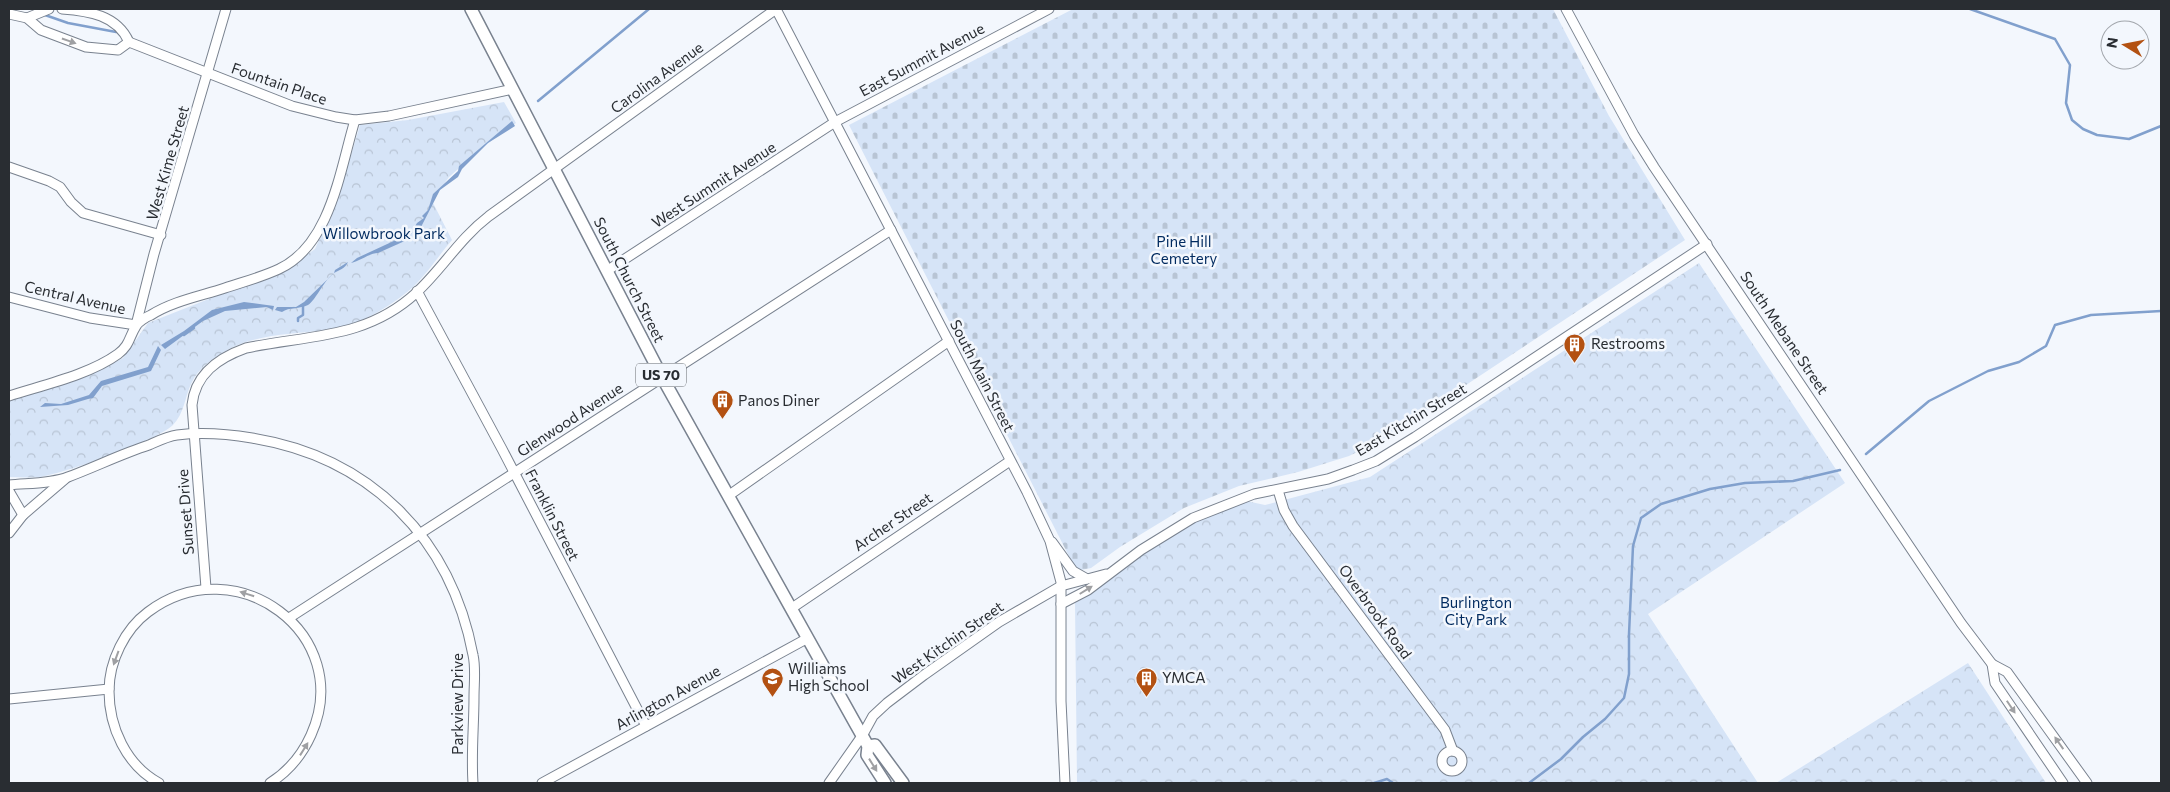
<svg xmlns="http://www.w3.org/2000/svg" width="2170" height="792" font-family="Commissioner,sans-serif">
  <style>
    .cemetery { fill: url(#cemetery-stones) }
    .park { fill: url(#park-crowns) }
    .water { fill: #81a0cd }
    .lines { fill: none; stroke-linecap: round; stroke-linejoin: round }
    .stream { stroke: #81a0cd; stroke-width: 2.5 }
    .minor-casing { stroke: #79828f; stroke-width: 11 }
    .major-casing { stroke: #79828f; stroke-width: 14 }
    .minor { stroke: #fff; stroke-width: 9 }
    .major { stroke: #fff; stroke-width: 11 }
    .oneway { fill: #9fa0a3 }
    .labels { text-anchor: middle; stroke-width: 5; stroke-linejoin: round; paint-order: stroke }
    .shield { fill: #f3f7fd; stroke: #666a6f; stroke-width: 1 }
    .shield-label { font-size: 14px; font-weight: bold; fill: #292d32 }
    .street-label { font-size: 15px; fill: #292d32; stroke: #f3f7fd }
    .park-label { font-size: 15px; fill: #002a5f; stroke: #f3f7fd }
    .poi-label { font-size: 15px; fill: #292d32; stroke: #f3f7fd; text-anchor: start }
  </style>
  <defs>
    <pattern id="cemetery-stones" width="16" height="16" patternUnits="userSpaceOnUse" patternTransform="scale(1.25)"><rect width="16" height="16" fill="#d6e4f7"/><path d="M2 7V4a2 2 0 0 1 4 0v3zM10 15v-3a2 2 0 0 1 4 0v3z" fill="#b8c4d4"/></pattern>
    <pattern id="park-crowns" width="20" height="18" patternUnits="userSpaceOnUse" patternTransform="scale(1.25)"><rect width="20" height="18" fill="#d6e4f7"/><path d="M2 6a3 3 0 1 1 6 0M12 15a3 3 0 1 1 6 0" fill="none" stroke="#b8c4d4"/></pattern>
  </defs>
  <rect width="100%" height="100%" fill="#f3f7fd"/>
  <path class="cemetery" d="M1073 9H1553L1609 116 1685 240 1389 436 1349 456 1298 472 1239 486 1184 508 1120 547 1091 568 1081 570 1074 566 849 125Z"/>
  <g class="park">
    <path d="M504 102 516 123 483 147 449 177 432 201 452 240C439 255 427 274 413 287 389 308 358 326 326 330 295 334 261 334 233 347 216 356 199 366 191 384 185 397 184 414 173 425 156 441 63 474 39 477 29 478 19 477 9 477V401L94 373 123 358 148 323 239 287 280 274 315 249 339 195 360 125 408 120Z"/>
    <path d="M1699 263 1845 483 1648 614 1758 783H1077L1075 603 1103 585 1109 576 1195 519 1237 499 1265 505 1370 477Z"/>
    <path d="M1968 663 2046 783H1776Z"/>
  </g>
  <g class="water">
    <path d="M512 121 515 126 488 143 462 169 458 177 440 190 421 227 414 230 407 240 378 253C370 253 360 261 351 263L357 258 411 233 417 223 424 218 422 216 428 210 433 194 458 171 459 166Z"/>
    <path d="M348 262C345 269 339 270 334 273 324 280 316 300 308 305 300 309 289 307 282 312L275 310 277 307H296L304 302 334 273 335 270Z"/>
    <path d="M244 302 274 306 273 310 267 307 225 311 203 321 165 349 161 345 184 331 212 310Z"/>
    <path d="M158 346 161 350 151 371 102 386 93 398 88 399 68 405 40 407 45 403 61 404 89 395 101 381 148 367Z"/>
  </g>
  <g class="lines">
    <g class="stream">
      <path d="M1970 9 2055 39 2070 65 2066 103 2072 120 2083 129 2097 135 2129 139 2161 126"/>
      <path d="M45 15 68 23 116 32"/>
      <path d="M538 101 649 9"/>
      <path d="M298 321V318L303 315V305"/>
      <path d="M184 335 194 328"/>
      <path d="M1866 454 1929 401 1988 371 2019 362 2046 346 2055 325 2091 315 2161 311"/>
      <path d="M1374 783 1387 779 1393 783"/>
      <path d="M1529 783 1561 759 1583 737 1605 719 1624 698 1629 674V634L1633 546 1641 518 1661 504 1710 489 1745 483 1793 481 1840 470"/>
    </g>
    <defs>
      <g id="minor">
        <path d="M62 9C89 11 117 15 129 42"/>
        <path d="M1566 9 1634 135 1654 167 1961 623 1992 664 2007 672 2087 783"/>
        <path d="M9 14 27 18 41 30 86 47 118 50 129 42"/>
        <path d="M27 18 49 9"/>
        <path d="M129 42 292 106 336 117 355 120 389 116 513 89"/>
        <path d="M9 167 49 181 60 187 71 202 83 213 161 235"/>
        <path d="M608 270 835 122 1049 9"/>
        <path d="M417 291 502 449 646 726"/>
        <path d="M9 297 90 318 136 325 154 254 226 9"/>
        <path d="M9 396C43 385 89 375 118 354 130 345 129 337 136 326 138 322 146 317 151 315 173 301 201 296 225 288 243 282 262 277 279 269 331 245 340 169 355 120"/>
        <path d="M9 485C28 483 50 484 68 477 95 467 121 454 149 445 158 441 168 436 177 435 202 432 228 434 252 438 370 457 451 538 473 655 476 668 474 683 474 697 474 725 471 754 473 783"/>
        <path d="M1278 490 1284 510 1293 526 1445 730 1453 751"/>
        <path d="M9 491 23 515"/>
        <path d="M728 496 949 341"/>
        <path d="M9 533 23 515 65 479"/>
        <path d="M1052 542 1073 571 1087 579"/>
        <path d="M206 588 192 405C195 374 218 358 246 348 308 335 366 339 416 293 443 268 459 239 489 216L776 9 1027 492 1050 541 1061 582V701L1065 783"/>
        <path d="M1061 604 1088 590 1141 550 1193 518 1254 494 1328 479 1353 470 1376 461 1415 437 1707 244"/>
        <path d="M792 608 1010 461"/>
        <path d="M289 618 891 230"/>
        <path d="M1992 664 1995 683 2063 783"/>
        <path d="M9 699 109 689"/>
        <circle cx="1452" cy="761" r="10"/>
        <path d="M159 783C126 765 109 727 109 691 109 661 125 629 148 612 236 546 356 635 311 735 302 755 289 771 270 783"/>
        <path d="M542 783 808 638"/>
        <path d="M829 783 862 736 873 716 887 703 924 675 999 622 1061 586 1106 574"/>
      </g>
      <g id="major">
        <path d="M471 9 662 377 855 723 868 746 867 755 885 783"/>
        <path d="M868 746 875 745 903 783"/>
      </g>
    </defs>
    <use href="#minor" class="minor-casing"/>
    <use href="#major" class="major-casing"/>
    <use href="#minor" class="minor"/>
    <use href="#major" class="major"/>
  </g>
  <defs><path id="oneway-solid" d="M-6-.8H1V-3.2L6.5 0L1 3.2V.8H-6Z" transform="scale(1.25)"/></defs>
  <g class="oneway">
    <use href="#oneway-solid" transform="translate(69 41) rotate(19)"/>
    <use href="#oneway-solid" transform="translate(1086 590) rotate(-32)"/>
    <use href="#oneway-solid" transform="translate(247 594) rotate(-163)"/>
    <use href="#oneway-solid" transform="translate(116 658) rotate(110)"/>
    <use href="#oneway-solid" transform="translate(2011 707) rotate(56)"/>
    <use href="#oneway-solid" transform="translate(2059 743) rotate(-125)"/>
    <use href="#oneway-solid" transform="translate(304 749) rotate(-58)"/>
    <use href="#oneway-solid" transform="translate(873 765) rotate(58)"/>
  </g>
  <defs>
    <symbol id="building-pin" viewBox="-11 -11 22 30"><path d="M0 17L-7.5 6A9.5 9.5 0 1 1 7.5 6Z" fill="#b35112" stroke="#f3f7fd"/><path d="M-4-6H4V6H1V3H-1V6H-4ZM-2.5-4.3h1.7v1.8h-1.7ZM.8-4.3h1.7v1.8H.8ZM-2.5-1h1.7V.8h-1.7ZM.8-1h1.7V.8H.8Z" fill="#fff"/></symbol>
    <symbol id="school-pin" viewBox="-11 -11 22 30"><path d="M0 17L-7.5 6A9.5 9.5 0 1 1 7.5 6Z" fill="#b35112" stroke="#f3f7fd"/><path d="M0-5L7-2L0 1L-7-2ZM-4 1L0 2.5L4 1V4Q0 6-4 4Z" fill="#fff"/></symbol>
  </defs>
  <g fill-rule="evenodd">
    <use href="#building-pin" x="1562" y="332" width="25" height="34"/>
    <use href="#building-pin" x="710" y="388" width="25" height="34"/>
    <use href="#school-pin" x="760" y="666" width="25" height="34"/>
    <use href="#building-pin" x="1134" y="666" width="25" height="34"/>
  </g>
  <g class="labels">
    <rect class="shield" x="636" y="363.5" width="50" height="23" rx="4"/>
    <g class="shield-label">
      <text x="661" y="380">US 70</text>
    </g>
    <g class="street-label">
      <text transform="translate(922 60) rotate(-28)" y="5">East Summit Avenue</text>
      <text transform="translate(657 78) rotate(-36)" y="5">Carolina Avenue</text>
      <text transform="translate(279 84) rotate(19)" y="5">Fountain Place</text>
      <text transform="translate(168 163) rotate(-74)" y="5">West Kime Street</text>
      <text transform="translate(714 185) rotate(-33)" y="5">West Summit Avenue</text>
      <text transform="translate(629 280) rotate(63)" y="5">South Church Street</text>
      <text transform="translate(75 298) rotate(13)" y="5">Central Avenue</text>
      <text transform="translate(1784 333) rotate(56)" y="5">South Mebane Street</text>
      <text transform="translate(982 376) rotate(63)" y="5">South Main Street</text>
      <text transform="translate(570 420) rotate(-33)" y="5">Glenwood Avenue</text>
      <text transform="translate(1411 420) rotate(-31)" y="5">East Kitchin Street</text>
      <text transform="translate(186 512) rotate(-94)" y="5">Sunset Drive</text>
      <text transform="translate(552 515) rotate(63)" y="5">Franklin Street</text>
      <text transform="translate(893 522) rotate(-34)" y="5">Archer Street</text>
      <text transform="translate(1375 612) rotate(54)" y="5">Overbrook Road</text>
      <text transform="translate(948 643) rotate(-35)" y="5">West Kitchin Street</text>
      <text transform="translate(668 698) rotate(-29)" y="5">Arlington Avenue</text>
      <text transform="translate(458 704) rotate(-90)" y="5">Parkview Drive</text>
    </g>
    <g class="park-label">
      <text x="384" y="239">Willowbrook Park</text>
      <text x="1184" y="247">Pine Hill<tspan x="1184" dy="17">Cemetery</tspan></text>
      <text x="1476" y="608">Burlington<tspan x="1476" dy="17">City Park</tspan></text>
    </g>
    <g class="poi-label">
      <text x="1591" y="349">Restrooms</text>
      <text x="738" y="406">Panos Diner</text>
      <text x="788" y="674">Williams<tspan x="788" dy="17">High School</tspan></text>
      <text x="1162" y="683">YMCA</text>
    </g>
  </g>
  <rect width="2170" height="792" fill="none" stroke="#292d32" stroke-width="20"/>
  <g transform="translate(2125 45) rotate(280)"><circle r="24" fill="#f3f7fd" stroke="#a2a6ac"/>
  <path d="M0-4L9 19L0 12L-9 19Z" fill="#b35112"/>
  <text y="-8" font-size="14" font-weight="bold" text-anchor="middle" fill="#292d32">N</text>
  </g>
</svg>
